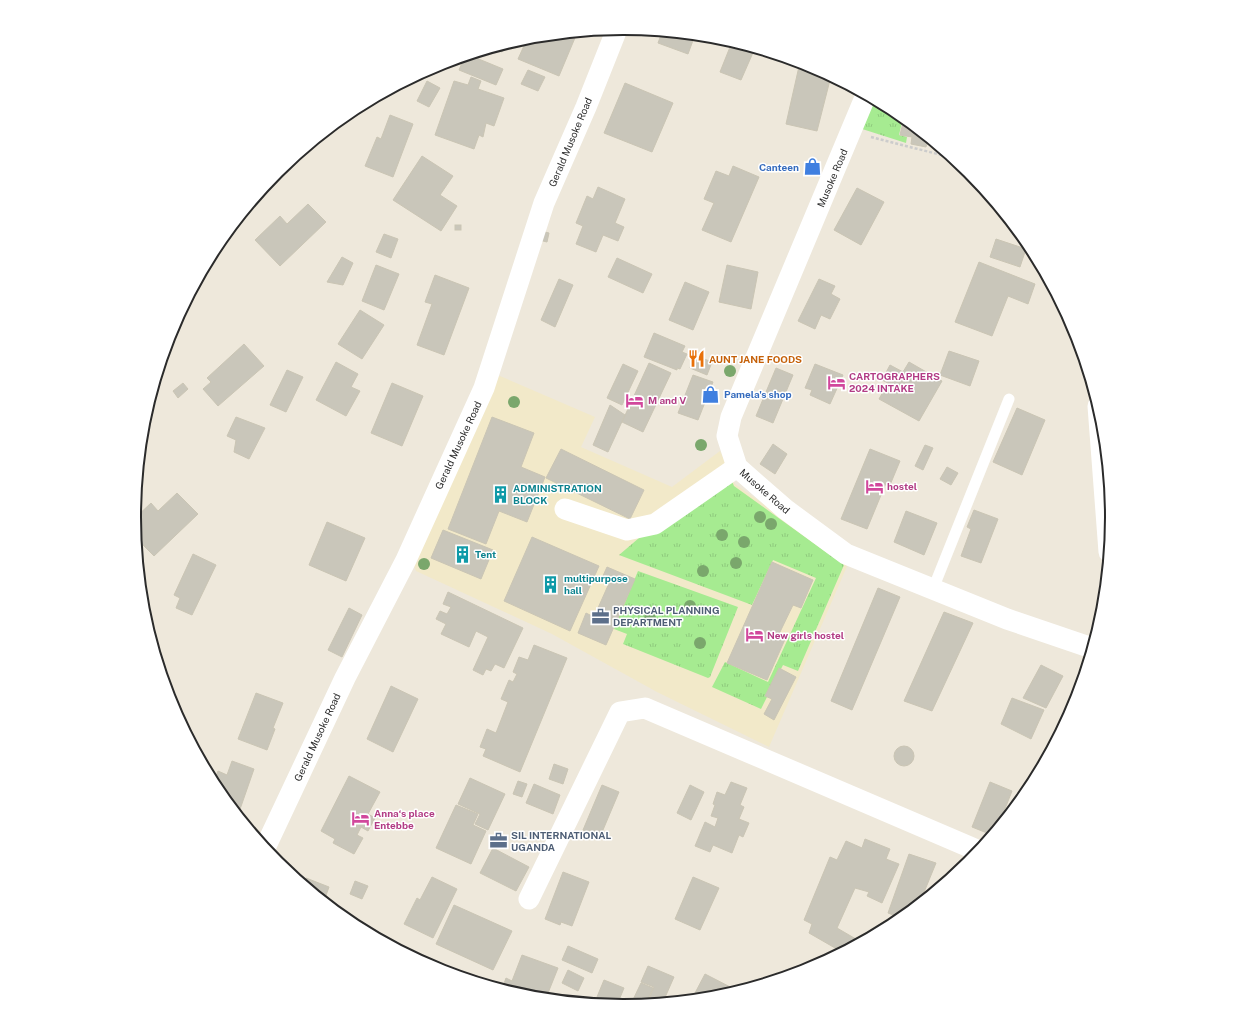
<svg xmlns="http://www.w3.org/2000/svg" width="1246" height="1034" font-family="'Public Sans',sans-serif">
  <style>
    .education { fill: #f2e9c9 }
    .grass { fill: url(#grass-tufts) }
    .building { fill: #c9c6ba; stroke: #cac5b4 }
    .lines { fill: none; stroke-linecap: round; stroke-linejoin: round }
    .path { stroke: #ccc; stroke-width: 2.5; stroke-dasharray: 3 2; stroke-linecap: butt }
    .service { stroke: #fff; stroke-width: 11 }
    .minor { stroke: #fff; stroke-width: 21 }
    .tree { fill: #7aa76c }
    .labels { text-anchor: middle; stroke-width: 3; stroke-linejoin: round; paint-order: stroke }
    .street-label { font-size: 10px; fill: #2b2b2b; stroke: #fff }
    .shop-label { font-size: 10px; font-weight: bold; fill: #366cbe; stroke: #fff; text-anchor: end }
    .food-label { font-size: 10px; font-weight: bold; fill: #c56008; stroke: #fff; text-anchor: start }
    .hotel-label { font-size: 10px; font-weight: bold; fill: #b23c85; stroke: #fff; text-anchor: start }
    .culture-label { font-size: 10px; font-weight: bold; fill: #0d838f; stroke: #fff; text-anchor: start }
    .service-label { font-size: 10px; font-weight: bold; fill: #4e5e75; stroke: #fff; text-anchor: start }
    .rim { fill: none; stroke: #2b2b2b; stroke-width: 2 }
  </style>
  <defs>
    <pattern id="grass-tufts" width="24" height="20" patternUnits="userSpaceOnUse"><rect width="24" height="20" fill="#a6eb91"/><path d="M3 7l-1-3M5 7V3M7 7l1-3M15 17l-1-3M17 17v-4M19 17l1-3" fill="none" stroke="#8fca7d"/></pattern>
  </defs>
  <rect width="100%" height="100%" fill="#eee8db"/>
  <path class="education" d="M500 376 595 417 581 447 672 487 720 451 735 484 848 564 769 747 657 692 552 634 416 571 413 563 493 378Z"/>
  <g class="grass">
    <path d="M871 98 895 111 903 118 899 135 907 137 906 143 859 128Z"/>
    <path d="M729 474 734 486 844 565 798 671 783 665 761 709 712 687 725 662 768 682 816 578 773 560 752 605 619 555 653 526Z"/>
    <path d="M638 571 738 607 710 677 708 678 623 644 627 634 614 629Z"/>
  </g>
  <g class="building">
    <path d="M662 32 695 35 688 54 658 43Z"/>
    <path d="M577 33 559 76 518 59 528 37Z"/>
    <path d="M732 42 755 48 741 80 720 72Z"/>
    <path d="M506 44 502 52 493 48Z"/>
    <path d="M469 55 503 69 496 85 459 70 465 56Z"/>
    <path d="M800 62 831 76 817 131 786 124Z"/>
    <path d="M528 70 545 77 538 91 521 84Z"/>
    <path d="M471 77 481 81 478 89 504 98 494 126 486 123 483 137 479 135 474 149 435 135 454 81 468 85Z"/>
    <path d="M427 81 440 88 429 107 417 101Z"/>
    <path d="M625 83 673 103 652 152 604 133Z"/>
    <path d="M365 103 347 121 343 117 352 110Z"/>
    <path d="M390 115 413 124 393 177 365 166 377 137 381 139Z"/>
    <path d="M904 118 932 141 928 140 926 147 911 144 912 137 900 135Z"/>
    <path d="M422 156 453 176 440 195 457 206 441 231 393 200Z"/>
    <path d="M808 162 819 163 818 175 807 174Z"/>
    <path d="M733 166 759 177 731 242 702 230 714 203 704 199 716 171 729 176Z"/>
    <path d="M598 187 625 199 615 223 624 227 618 241 603 235 596 252 576 244 583 226 576 223 587 196 593 199Z"/>
    <path d="M857 188 884 202 861 245 834 230Z"/>
    <path d="M308 204 326 222 280 266 255 240 280 216 287 224Z"/>
    <rect x="455" y="225" width="6" height="5"/>
    <path d="M541 231 549 233 547 242 539 240Z"/>
    <path d="M384 234 398 239 391 258 376 252Z"/>
    <path d="M996 239 1026 249 1020 267 990 257Z"/>
    <path d="M342 257 353 263 343 285 327 282Z"/>
    <path d="M617 258 652 274 643 293 608 277Z"/>
    <path d="M979 262 1035 284 1028 304 1008 296 992 336 955 322Z"/>
    <path d="M376 265 399 274 384 310 362 301Z"/>
    <path d="M727 265 758 272 751 309 719 302Z"/>
    <path d="M435 275 469 288 444 355 417 345 432 304 425 302Z"/>
    <path d="M559 279 573 285 555 327 541 320Z"/>
    <path d="M819 279 835 286 831 294 840 299 830 319 821 315 815 329 798 321Z"/>
    <path d="M685 282 709 292 693 330 669 320Z"/>
    <path d="M360 310 384 325 362 359 338 344Z"/>
    <path d="M654 333 685 346 682 352 687 354 680 369 677 368V370L644 357Z"/>
    <path d="M244 344 264 366 218 406 203 389 211 382 207 378Z"/>
    <path d="M949 351 979 361 970 386 940 375Z"/>
    <path d="M694 355 712 362 707 375 690 368Z"/>
    <path d="M336 362 358 374 351 387 360 391 346 416 316 400Z"/>
    <path d="M909 362 942 381 919 421 879 399 888 383 882 380 890 365 903 372Z"/>
    <path d="M649 363 671 373 643 432 622 422Z"/>
    <path d="M623 364 638 371 622 405 607 398Z"/>
    <path d="M815 364 843 375 830 404 810 395 812 390 805 388Z"/>
    <path d="M776 368 793 375 773 423 756 416Z"/>
    <path d="M287 370 303 377 286 412 270 405Z"/>
    <path d="M693 375 713 382 698 420 678 413Z"/>
    <path d="M183 383 188 389 178 398 173 391Z"/>
    <path d="M392 383 423 396 402 446 371 433Z"/>
    <path d="M610 405 625 415 608 452 593 445Z"/>
    <path d="M1017 408 1045 420 1022 475 993 462Z"/>
    <path d="M236 417 265 428 249 459 234 452 236 440 227 436Z"/>
    <path d="M492 417 534 433 521 467 545 477 527 522 499 511 486 544 448 529Z"/>
    <path d="M773 444 787 454 775 474 760 464Z"/>
    <path d="M925 445 933 448 923 470 915 466Z"/>
    <path d="M561 449 644 490 630 519 546 478Z"/>
    <path d="M870 449 900 461 890 485 886 483 867 529 841 519Z"/>
    <path d="M947 467 958 473 951 485 940 479Z"/>
    <path d="M177 493 198 514 154 556 136 538 134 519 151 503 158 511Z"/>
    <path d="M974 510 998 519 981 563 961 556 971 529 967 527Z"/>
    <path d="M906 511 937 523 924 555 894 542Z"/>
    <path d="M327 522 365 538 346 581 309 565Z"/>
    <path d="M443 530 493 550 481 579 431 558Z"/>
    <path d="M532 537 599 566 570 631 504 601Z"/>
    <path d="M193 554 216 565 192 615 176 608 180 598 174 595Z"/>
    <path d="M772 562 813 580 801 608 793 605 779 634 786 637 767 680 727 663Z"/>
    <path d="M607 567 635 579 606 645 578 633 586 613 594 617 610 581 602 578Z"/>
    <path d="M878 588 900 597 852 710 831 701Z"/>
    <path d="M448 592 523 628 504 668 495 664 491 671 486 669 483 675 473 670 488 637 476 631 469 647 441 634 446 624 436 619 440 611 447 614 451 607 443 604Z"/>
    <path d="M349 608 362 615 342 657 328 650Z"/>
    <path d="M944 612 973 623 932 711 904 701Z"/>
    <path d="M534 645 567 658 520 772 483 756 486 749 480 747 487 729 496 733 508 702 501 699 509 680 513 682 517 674 513 672 519 657 528 660Z"/>
    <path d="M1041 665 1063 676 1046 708 1023 698Z"/>
    <path d="M779 668 796 677 774 720 764 714 772 699 765 696Z"/>
    <path d="M391 686 418 699 393 752 367 739Z"/>
    <path d="M256 693 283 703 273 728 275 729 267 750 238 739Z"/>
    <path d="M1012 698 1044 710 1031 739 1001 724Z"/>
    <circle cx="904" cy="756" r="10"/>
    <path d="M232 761 254 769 238 815 213 783 218 771 227 775Z"/>
    <path d="M554 764 568 769 563 784 549 779Z"/>
    <path d="M349 776 380 792 368 814 375 818 368 831 361 827 357 835 363 838 354 854 333 843 335 839 321 831Z"/>
    <path d="M470 778 505 794 488 830 475 824 480 814 458 804Z"/>
    <path d="M518 781 527 784 522 797 513 794Z"/>
    <path d="M731 782 747 788 740 805 744 807 739 819 749 823 743 837 739 835 732 853 713 845 710 852 695 846 705 822 715 827 718 818 711 816 715 805 713 804 717 792 725 795Z"/>
    <path d="M990 782 1012 791 997 829 992 835 972 827Z"/>
    <path d="M534 784 560 795 553 814 526 803Z"/>
    <path d="M602 785 619 792 600 837 583 830Z"/>
    <path d="M690 785 704 792 691 820 677 813Z"/>
    <path d="M456 805 478 814 473 825 486 831 471 864 436 848Z"/>
    <path d="M865 839 890 849 886 859 899 864 882 903 867 896 869 892 855 888 837 928 861 942 842 952 809 933 812 924 804 920 830 857 837 860 846 841 862 848Z"/>
    <path d="M493 848 529 867 516 891 480 873Z"/>
    <path d="M909 854 936 863 920 902 901 918 888 913Z"/>
    <path d="M563 872 589 882 572 926 561 922 560 925 545 919Z"/>
    <path d="M432 877 457 889 433 938 404 924 417 898 420 900Z"/>
    <path d="M693 877 719 888 700 930 675 919Z"/>
    <path d="M306 878 329 887 324 901 304 884Z"/>
    <path d="M355 881 368 886 362 899 350 894Z"/>
    <path d="M454 905 512 931 493 970 436 944Z"/>
    <path d="M568 946 598 959 592 973 562 960Z"/>
    <path d="M522 955 558 968 546 998 527 997 502 989 506 978 512 981Z"/>
    <path d="M648 966 674 977 663 1002 647 1004 654 987 641 982Z"/>
    <path d="M568 970 584 978 578 991 562 983Z"/>
    <path d="M776 973 784 977 774 980Z"/>
    <path d="M705 974 738 991 718 997 702 998 694 995Z"/>
    <path d="M604 980 624 988 617 1005 597 997Z"/>
    <path d="M641 983 653 988 646 1004 633 1005 631 1004Z"/>
  </g>
  <g class="lines">
    <path class="path" d="M871 137 953 158"/>
    <path class="service" d="M933 589 1009 399"/>
    <g class="minor">
      <path d="M866 95 731 417 727 436 737 467 785 509 846 554 1007 619 1092 648"/>
      <path d="M1098 406 1109 552"/>
      <path d="M565 509 627 530 655 524 737 467"/>
      <path d="M265 848 345 678 406 560 484 388 544 203 586 107 617 29"/>
      <path d="M529 899 620 712 645 708 979 851"/>
    </g>
  </g>
  <g class="tree">
    <circle cx="730" cy="371" r="6"/>
    <circle cx="514" cy="402" r="6"/>
    <circle cx="701" cy="445" r="6"/>
    <circle cx="760" cy="517" r="6"/>
    <circle cx="771" cy="524" r="6"/>
    <circle cx="722" cy="535" r="6"/>
    <circle cx="744" cy="542" r="6"/>
    <circle cx="736" cy="563" r="6"/>
    <circle cx="424" cy="564" r="6"/>
    <circle cx="703" cy="571" r="6"/>
    <circle cx="690" cy="606" r="6"/>
    <circle cx="650" cy="618" r="6"/>
    <circle cx="700" cy="643" r="6"/>
  </g>
  <defs>
    <symbol id="shop-bare" viewBox="-9 -9 18 18"><path d="M-5-2.5h2.3a2.7 3.5 0 0 1 5.4 0H5L5.5 6h-11ZM-1.5-2.5h3a1.5 2.3 0 0 0-3 0Z" fill="#3f7fe0" stroke="#fff" stroke-width="2.5" paint-order="stroke"/></symbol>
    <symbol id="restaurant-bare" viewBox="-9 -9 18 18"><path d="M-5-6h1v4h1v-4h1v4h1v-4h1v5L-1.5 .5V6h-2V.5L-5-1ZM5-6V6H3V1.5H1.5Q1.5-4 5-6Z" fill="#e8710a" stroke="#fff" stroke-width="2.5" paint-order="stroke"/></symbol>
    <symbol id="hotel-bare" viewBox="-9 -9 18 18"><path d="M-6-4.5h1.5V1H6V5H4.5V3h-9V5H-6ZM-4 0a1.8 1.8 0 1 1 3.6 0ZM.5 0V-2.5h3Q6-2.5 6 0Z" fill="#d1479c" stroke="#fff" stroke-width="2.5" paint-order="stroke"/></symbol>
    <symbol id="building-bare" viewBox="-9 -9 18 18"><path d="M-4-6H4V6H1V3H-1V6H-4ZM-2.5-4.3h1.7v1.8h-1.7ZM.8-4.3h1.7v1.8H.8ZM-2.5-1h1.7V.8h-1.7ZM.8-1h1.7V.8H.8Z" fill="#0f9aa8" stroke="#fff" stroke-width="2.5" paint-order="stroke"/></symbol>
    <symbol id="office-bare" viewBox="-9 -9 18 18"><path d="M-6-3h4V-5.5h4V-3h4V5H-6ZM-1-4.5V-3h2v-1.5ZM-6 0V1H6V0Z" fill="#5c6f8a" stroke="#fff" stroke-width="2.5" paint-order="stroke"/></symbol>
  </defs>
  <g fill-rule="evenodd">
    <use href="#shop-bare" x="800" y="154" width="25" height="25"/>
    <use href="#restaurant-bare" x="684" y="346" width="25" height="25"/>
    <use href="#hotel-bare" x="824" y="370" width="25" height="25"/>
    <use href="#shop-bare" x="698" y="382" width="25" height="25"/>
    <use href="#hotel-bare" x="622" y="388" width="25" height="25"/>
    <use href="#hotel-bare" x="862" y="474" width="25" height="25"/>
    <use href="#building-bare" x="488" y="482" width="25" height="25"/>
    <use href="#building-bare" x="450" y="542" width="25" height="25"/>
    <use href="#building-bare" x="538" y="572" width="25" height="25"/>
    <use href="#office-bare" x="588" y="604" width="25" height="25"/>
    <use href="#hotel-bare" x="742" y="622" width="25" height="25"/>
    <use href="#hotel-bare" x="348" y="806" width="25" height="25"/>
    <use href="#office-bare" x="486" y="828" width="25" height="25"/>
  </g>
  <g class="labels">
    <g class="street-label">
      <text transform="translate(570 142) rotate(-67)" y="4">Gerald Musoke Road</text>
      <text transform="translate(832 178) rotate(-67)" y="4">Musoke Road</text>
      <text transform="translate(458 445) rotate(-65)" y="4">Gerald Musoke Road</text>
      <text transform="translate(765 491) rotate(41)" y="4">Musoke Road</text>
      <text transform="translate(317 737) rotate(-65)" y="4">Gerald Musoke Road</text>
    </g>
    <g class="shop-label">
      <text x="799" y="171">Canteen</text>
      <text x="724" y="398" text-anchor="start">Pamela's shop</text>
    </g>
    <g class="food-label">
      <text x="709" y="363">AUNT JANE FOODS</text>
    </g>
    <g class="hotel-label">
      <text x="849" y="380">CARTOGRAPHERS<tspan x="849" dy="12">2024 INTAKE</tspan></text>
      <text x="648" y="404">M and V</text>
      <text x="887" y="490">hostel</text>
      <text x="767" y="639">New girls hostel</text>
      <text x="374" y="817">Anna‘s place<tspan x="374" dy="12">Entebbe</tspan></text>
    </g>
    <g class="culture-label">
      <text x="513" y="492">ADMINISTRATION<tspan x="513" dy="12">BLOCK</tspan></text>
      <text x="475" y="558">Tent</text>
      <text x="564" y="582">multipurpose<tspan x="564" dy="12">hall</tspan></text>
    </g>
    <g class="service-label">
      <text x="613" y="614">PHYSICAL PLANNING<tspan x="613" dy="12">DEPARTMENT</tspan></text>
      <text x="511" y="839">SIL INTERNATIONAL<tspan x="511" dy="12">UGANDA</tspan></text>
    </g>
  </g>
  <path d="M0 0H1246V1034H0ZM141 517a482 482 0 1 1 964 0a482 482 0 1 1-964 0Z" fill="#fff" fill-rule="evenodd"/>
  <path class="rim" d="M141 517a482 482 0 1 1 964 0a482 482 0 1 1-964 0Z"/>
</svg>
